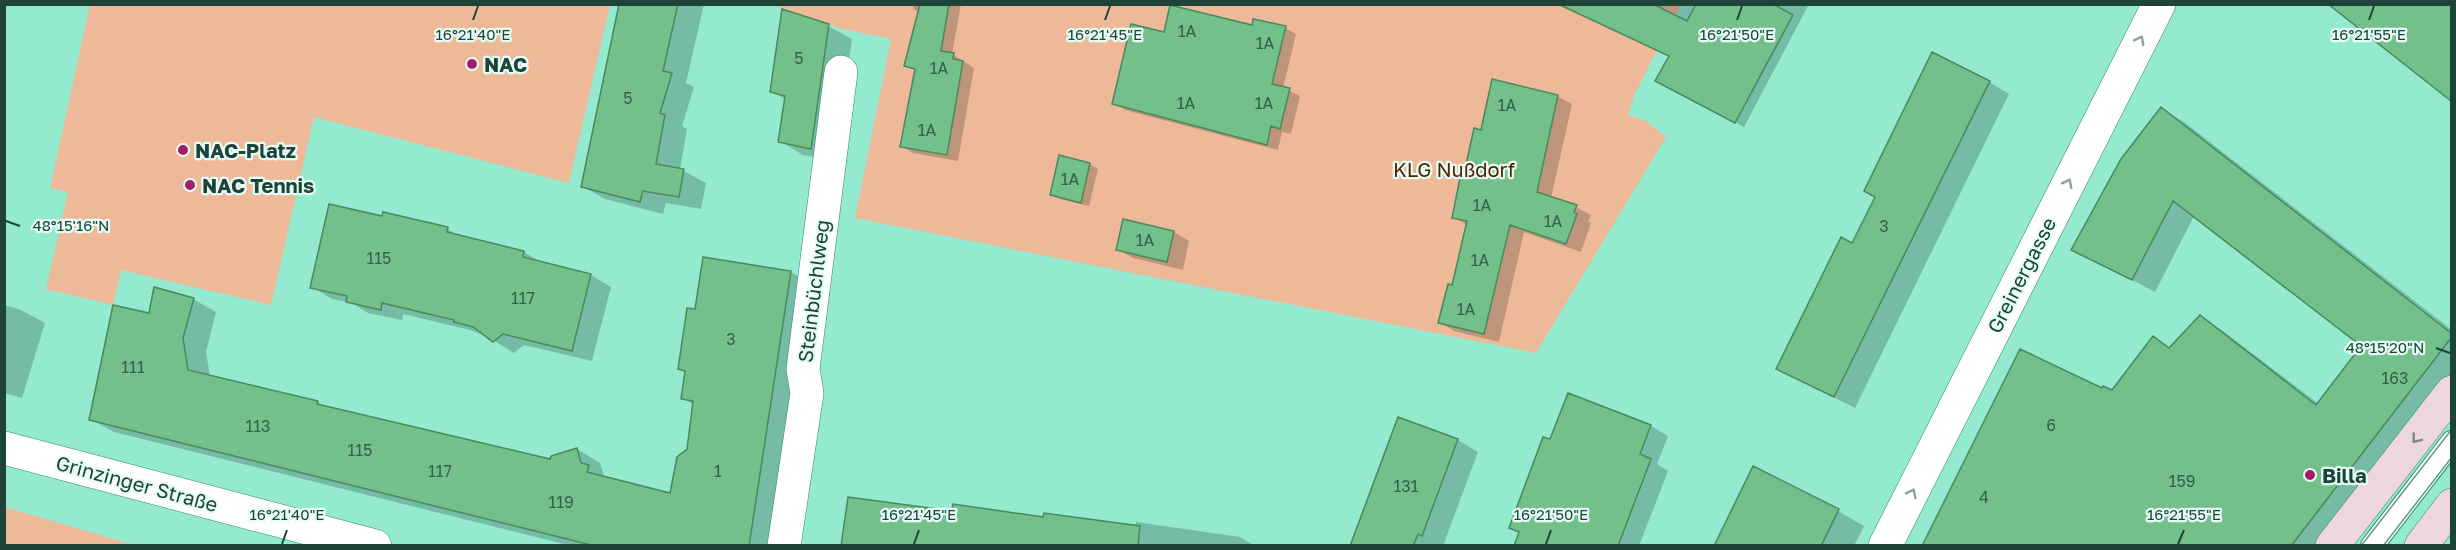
<svg xmlns="http://www.w3.org/2000/svg" width="2456" height="550" font-family="'Golos Text',sans-serif">
	<style>
		.green { fill: #eeb999 }
		.shadow { fill: #0003 }
		.building { fill: #73c08a; stroke: #4a885d; stroke-width: 1.5 }
		.lines { fill: none; stroke-linecap: round; stroke-linejoin: round }
		.service-casing { stroke: #2c8770; stroke-width: 24 }
		.minor-casing { stroke: #2c8770; stroke-width: 34 }
		.tertiary-casing { stroke: #2c8770; stroke-width: 34 }
		.secondary-casing { stroke: #2c8770; stroke-width: 34 }
		.service { stroke: #fff; stroke-width: 22 }
		.minor { stroke: #fff; stroke-width: 33 }
		.tertiary { stroke: #fff; stroke-width: 33 }
		.secondary { stroke: #eed6e0; stroke-width: 33 }
		.tram { stroke: #5c9b88; stroke-width: 1.5 }
		.oneway { stroke: #8ea19c }
		.oneway2 { stroke: #7c8584 }
		.ticks { fill: none; stroke: #1e4338; stroke-width: 2 }
		.poi-dot { fill: #a31c68; stroke: #e5fdf5; stroke-width: 2 }
		.labels { text-anchor: middle; dominant-baseline: central; stroke-width: 4.5; stroke-linejoin: round; paint-order: stroke }
		.number-label { font-size: 16px; fill: #33624c }
		.poi-label { font-size: 20px; font-weight: bold; fill: #1e4338; stroke: #e5fdf5; text-anchor: start }
		.park-label { font-size: 20px; fill: #512200; stroke: #e5fdf5 }
		.street-label { font-size: 20px; fill: #1e4338; stroke: #e5fdf5 }
		.ticks-label { font-size: 15px; text-anchor: middle; fill: #1e4338; stroke: #e5fdf5; stroke-width: 4.5; stroke-linejoin: round; paint-order: stroke }
	</style>
	<rect width="100%" height="100%" fill="#93eacf"/>
	<path class="green" d="M90 5V4L610 5 569 183 314 117 271 305 121 270 113 305 46 289 68 192 50 188Z
		M770 5H1681L1635 93 1628 115 1646 121 1666 137 1536 353 855 218 891 39 842 29Z
		M4 507H5L134 545H5Z"/>
	<path class="shadow" d="M620 4H704L686 83 694 87 682 126 687 129 680 169 706 183 701 209 666 203 663 214 605 199 582 186Z
		M914 4H961L952 54 974 68 958 161 913 153 902 146 916 71 906 65 920 12 913 9Z
		M1614 4H1809L1744 127 1666 85 1670 56Z
		M2330 4H2440L2452 13V99Z
		M828 26 852 39 835 161 803 155 780 141 786 100 771 91Z
		M1253 27 1285 28 1296 34 1283 88 1300 96 1291 134 1282 132 1278 150 1125 110 1114 103 1165 34Z
		M1989 82 2009 94 1855 408 1799 380 1853 245Z
		M1557 96 1572 104 1551 198 1576 207 1591 215 1588 222 1591 223 1581 252 1524 232 1499 342 1454 331 1440 322 1453 287 1467 225 1453 217 1465 176 1482 132Z
		M2161 109 2184 122 2452 330V381L2324 546H1922L2112 392 2154 338 2171 348 2200 317 2223 331 2319 404 2363 345 2194 216 2155 292 2073 249Z
		M1061 157 1090 164 1098 169 1089 206 1060 199 1052 194Z
		M383 218 447 229 463 238 524 252 542 263 591 275 611 287 592 361 524 345 514 353 487 336 470 330 403 314 402 320 368 313 352 303 332 299 312 287Z
		M1124 220 1174 232 1189 241 1183 270 1133 258 1118 249Z
		M791 272 814 286 774 546H572L114 432 90 419 151 314 193 299 216 312 206 352 210 376 318 402 329 409 551 461 577 449 600 463 604 476 611 480 671 495 689 450 694 405 683 398 686 373 679 368Z
		M4 305 21 310 45 323 22 398 4 393Z
		M1569 395 1651 426 1668 436 1657 464 1668 471 1639 546H1516L1521 533 1510 527 1551 441Z
		M1398 419 1458 440 1478 452 1443 546H1350Z
		M955 506 1135 527 1136 522 1240 537 1255 546H843L954 513Z
		M1838 511 1864 526 1854 546H1715Z"/>
	<path class="building" d="M619 4H678L663 71 672 73 660 113 665 115 656 164 684 169 679 197 643 191 640 202 581 187Z
		M920 4H949L941 51 954 53 953 59 963 61 947 155 900 147 915 69 904 66Z
		M1558 4H1653L1687 21 1696 4H1773L1793 15 1735 123 1655 81 1669 56Z
		M2328 4H2451V101Z
		M1170 5 1252 25 1253 19 1286 26 1272 84 1290 88 1280 129 1271 126 1267 145 1112 104 1131 24 1164 32Z
		M782 9 829 24 811 149 778 142 785 96 770 92Z
		M1932 52 1990 81 1834 397 1776 369 1841 237 1852 243 1875 197 1864 191Z
		M1492 79 1558 95 1537 192 1577 205 1574 212 1577 214 1566 244 1510 225 1484 334 1438 323 1448 284 1452 285 1467 221 1452 218 1461 173 1464 174 1474 128 1481 130Z
		M2161 107 2451 333V338L2291 546H1922L2020 349 2102 388 2103 386 2112 390 2153 336 2169 348 2200 315 2316 405 2361 346 2173 201 2132 280 2071 250 2121 159Z
		M1059 155 1090 163 1081 203 1050 195Z
		M329 204 382 216 383 212 448 227 447 232 524 251 523 257 591 274 572 351 503 334 493 342 473 327 454 322V320L382 303 381 310 346 302 347 296 310 288Z
		M1123 219 1174 231 1167 262 1116 250Z
		M703 257 791 271 749 546H595L89 420 113 305 149 313 154 287 194 298 183 338 188 370 318 401 317 404 550 459 551 456 577 448 581 463 589 465 587 472 670 493 677 457 687 449 693 401 681 399 685 371 678 369 687 308 695 309Z
		M1568 393 1651 425 1640 454 1651 459 1618 546H1514L1519 532 1509 528 1543 437 1550 439Z
		M1398 417 1458 439 1422 536 1418 534 1413 546H1350Z
		M1753 466 1839 509 1821 546H1714Z
		M848 497 952 511 953 504 1043 517 1044 513 1140 526 1138 546H841Z"/>
	<g class="lines">
		<defs>
			<path id="service" d="M2372 546 2452 442"/>
			<path id="minor" d="M784 546 807 393 803 369 841 72
				M1885 546 2159 4"/>
			<path id="tertiary" d="M4 448 375 546"/>
			<path id="secondary" d="M2332 546 2452 392
				M2421 546 2452 505"/>
		</defs>
		<use href="#service" class="service-casing"/>
		<use href="#minor" class="minor-casing"/>
		<use href="#tertiary" class="tertiary-casing"/>
		<use href="#secondary" class="secondary-casing"/>
		<use href="#service" class="service"/>
		<use href="#minor" class="minor"/>
		<use href="#tertiary" class="tertiary"/>
		<use href="#secondary" class="secondary"/>
		<path class="tram" d="M2361 546 2452 429
			M2383 546 2452 457"/>
	</g>
	<defs><path id="oneway-chevron" d="M-2-3.5L2.5 0L-2 3.5" fill="none" stroke-width="1.6" stroke-linecap="round" stroke-linejoin="round" transform="scale(1.5)"/></defs>
	<g class="oneway">
		<use href="#oneway-chevron" transform="translate(2140 40) rotate(-63)"/>
		<use href="#oneway-chevron" transform="translate(2068 183) rotate(-63)"/>
		<use href="#oneway-chevron" transform="translate(1912 493) rotate(-64)"/>
	</g>
	<use class="oneway2" href="#oneway-chevron" transform="translate(2416 439) rotate(128)"/>
	<path class="ticks" d="M473 20 478 6M1105 20 1110 6M1737 20 1742 6M2369 20 2374 6M6 221 20 226M2436 348 2450 353M282 544 287 530M914 544 919 530M1546 544 1551 530M2178 544 2184 530"/>
	<g class="poi-dot">
		<circle cx="472" cy="64" r="6"/>
		<circle cx="183" cy="150" r="6"/>
		<circle cx="190" cy="185" r="6"/>
		<circle cx="2310" cy="475" r="6"/>
	</g>
	<g class="labels">
		<g class="number-label">
			<text x="1187" y="31">1A</text>
			<text x="1265" y="43">1A</text>
			<text x="799" y="58">5</text>
			<text x="939" y="68">1A</text>
			<text x="628" y="98">5</text>
			<text x="1186" y="103">1A</text>
			<text x="1264" y="103">1A</text>
			<text x="1507" y="105">1A</text>
			<text x="927" y="130">1A</text>
			<text x="1070" y="179">1A</text>
			<text x="1482" y="205">1A</text>
			<text x="1553" y="221">1A</text>
			<text x="1884" y="226">3</text>
			<text x="1145" y="240">1A</text>
			<text x="379" y="258">115</text>
			<text x="1480" y="260">1A</text>
			<text x="523" y="298">117</text>
			<text x="1466" y="309">1A</text>
			<text x="731" y="339">3</text>
			<text x="133" y="367">111</text>
			<text x="2395" y="378">163</text>
			<text x="2051" y="425">6</text>
			<text x="258" y="426">113</text>
			<text x="360" y="450">115</text>
			<text x="440" y="471">117</text>
			<text x="718" y="471">1</text>
			<text x="2182" y="481">159</text>
			<text x="1406" y="486">131</text>
			<text x="1984" y="497">4</text>
			<text x="561" y="502">119</text>
		</g>
		<g class="poi-label">
			<text x="484" y="64">NAC</text>
			<text x="195" y="150">NAC-Platz</text>
			<text x="202" y="185">NAC Tennis</text>
			<text x="2322" y="475">Billa</text>
		</g>
		<g class="park-label">
			<text x="1454" y="169">KLG Nußdorf</text>
		</g>
		<g class="street-label">
			<text transform="translate(2021 275) rotate(-63)">Greinergasse</text>
			<text transform="translate(813 291) rotate(-83)">Steinbüchlweg</text>
			<text transform="translate(137 483) rotate(15)">Grinzinger Straße</text>
		</g>
	</g>
	<g class="ticks-label">
		<text x="473" y="40">16°21'40"E</text>
		<text x="1105" y="40">16°21'45"E</text>
		<text x="1737" y="40">16°21'50"E</text>
		<text x="2369" y="40">16°21'55"E</text>
		<text x="71" y="231">48°15'16"N</text>
		<text x="2385" y="353">48°15'20"N</text>
		<text x="287" y="520">16°21'40"E</text>
		<text x="919" y="520">16°21'45"E</text>
		<text x="1551" y="520">16°21'50"E</text>
		<text x="2184" y="520">16°21'55"E</text>
	</g>
	<rect width="2456" height="550" fill="none" stroke="#1e4338" stroke-width="12"/>
</svg>
